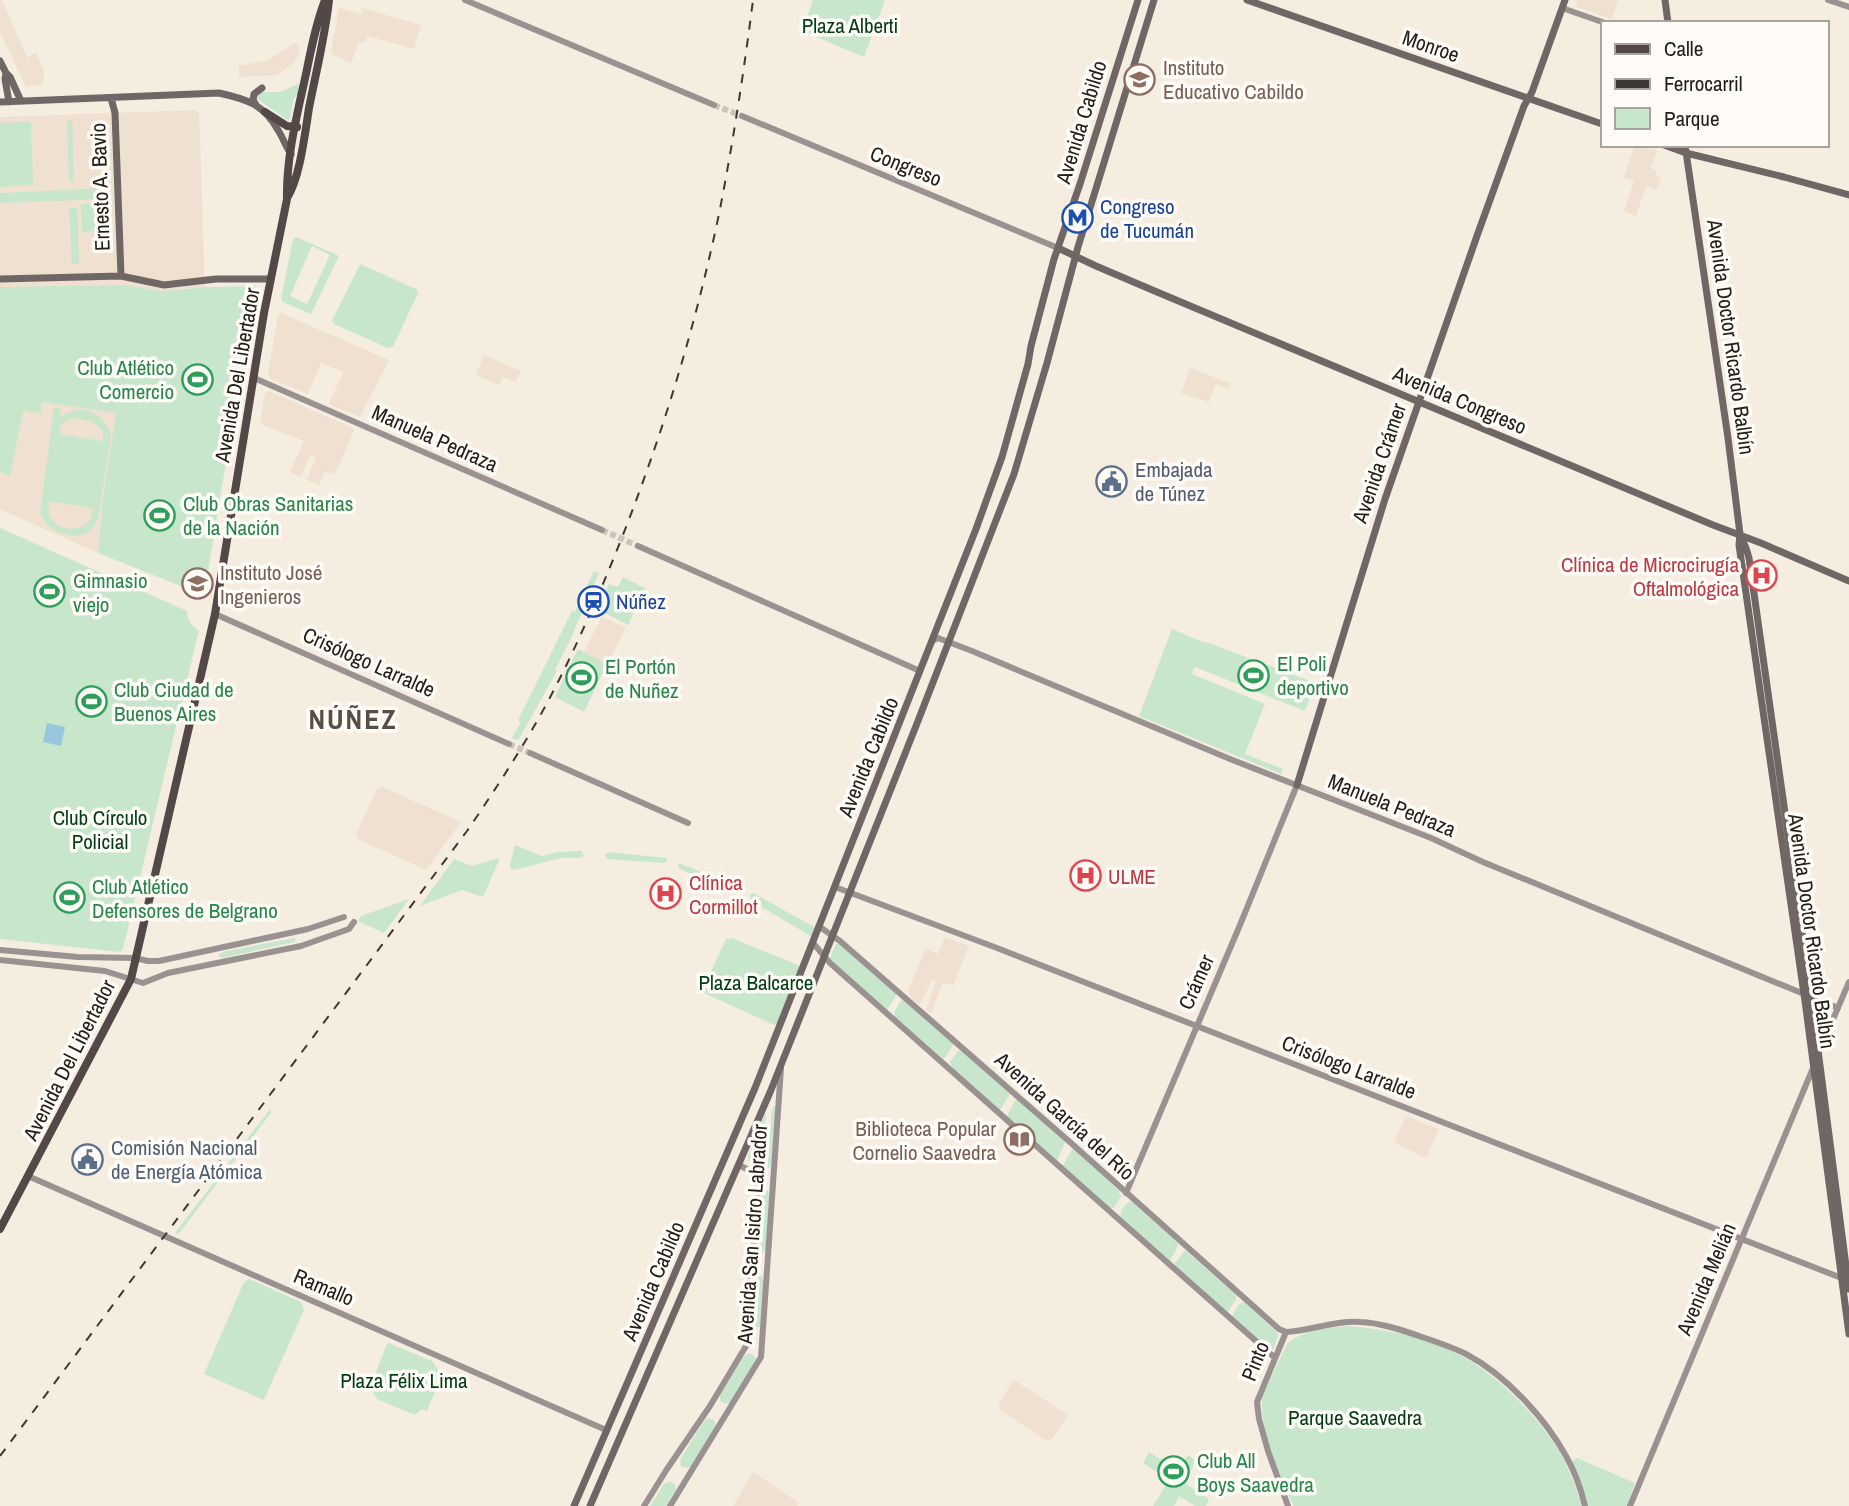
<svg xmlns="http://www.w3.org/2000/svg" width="1849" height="1506" font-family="'Archivo Narrow',sans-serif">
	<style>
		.built { fill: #efe0cf }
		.green { fill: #c7e6cc; fill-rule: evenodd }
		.water { fill: #97c7dc }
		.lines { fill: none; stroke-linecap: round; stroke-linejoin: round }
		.tertiary-tunnel { stroke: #ccc4ba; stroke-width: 6; stroke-dasharray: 6 3; stroke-linecap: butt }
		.tertiary { stroke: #999291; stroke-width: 6 }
		.secondary { stroke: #706666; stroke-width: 7 }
		.primary { stroke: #534847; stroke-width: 8 }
		.rail { stroke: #3c3833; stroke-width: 2; stroke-dasharray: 9 9; stroke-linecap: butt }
		.labels { text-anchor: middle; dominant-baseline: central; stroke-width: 7; stroke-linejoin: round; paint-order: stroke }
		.park-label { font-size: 21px; fill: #003d16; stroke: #fffbf6 }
		.street-label { font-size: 21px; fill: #23201c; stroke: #fffbf6 }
		.education-label { font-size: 21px; fill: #785e54; stroke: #fffbf6; text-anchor: start }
		.transit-label { font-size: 21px; fill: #164399; stroke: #fffbf6; text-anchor: start }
		.leisure-label { font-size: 21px; fill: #27864d; stroke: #fffbf6; text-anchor: start }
		.service-label { font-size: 21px; fill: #4e5e75; stroke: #fffbf6; text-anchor: start }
		.health-label { font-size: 21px; fill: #be3a42; stroke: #fffbf6; text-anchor: start }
		.district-label { font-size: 28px; font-weight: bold; letter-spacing: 2px; fill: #564f45; stroke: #fffbf6 }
	</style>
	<rect width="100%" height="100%" fill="#f6ede1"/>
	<path class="built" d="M0 0H2L27 57 36 53 44 71 43 84 26 87 0 32Z
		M1577 0H1618L1612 19 1577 7 1576 4Z
		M339 8 361 14 362 8 421 25 414 49 368 36 364 43 359 42 351 63 333 55 331 52Z
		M297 42 300 54 292 64 277 75 239 77V66L268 60Z
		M196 110 199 113 205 287 163 291 124 285 0 287V117Z
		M1635 145H1641L1657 151 1651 168 1657 171 1656 175 1661 178 1657 189 1646 186 1636 216 1624 211 1634 181 1624 177Z
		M281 313 389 360 360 417 329 404 343 372 321 363 308 394 271 379 268 374 278 315Z
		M484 355 521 371 516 382 502 377 499 385 476 375Z
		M1190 368 1230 383 1228 389 1216 384 1209 402 1181 393Z
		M269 391 353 428 354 431 335 474 325 471 319 485 307 480 316 457 310 456 301 477 290 472 304 441 260 424 265 393Z
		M42 402 117 413 103 499 98 553 0 509V472L10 475 23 410Z
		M602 616 626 628 607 664 584 652Z
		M382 787 461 822 426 870 358 839 356 834 377 789Z
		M945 937 969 946 953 986 943 982 931 1014 926 1009 936 982 932 980 920 1005 909 995 908 990 926 949 938 954Z
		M1406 1116 1439 1129 1426 1158 1394 1142Z
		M1014 1380 1068 1415 1052 1439 1047 1441 1000 1410 999 1403Z
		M753 1472 799 1503 797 1506H733Z"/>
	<path class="green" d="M813 0H885L864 57 802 31Z
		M298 84 299 86 298 95 294 98 289 121 256 98 260 92H280Z
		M72 120 74 182H69L67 121Z
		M31 122 33 185 0 187V123Z
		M107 188 105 199 0 203V193Z
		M105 203V230L82 232 81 204Z
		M69 208H77L79 263 72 264Z
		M297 237 339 256 311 314 283 302 281 299 293 239ZM312 246 330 255 307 304 290 296Z
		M360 264 416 289 418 293 393 347 388 348 334 324 332 321Z
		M124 285 163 291 205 287 255 286 204 596 201 597 178 585 98 553 103 499 116 413 42 402 41 413 23 411 10 476 0 472V287Z
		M54 408 61 409 60 417C83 403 100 411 111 434L98 520 89 532 76 536 60 533 48 526 40 513ZM71 418 93 421 103 432V441L59 434 61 425ZM49 501 93 508 91 518C89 521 86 525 83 526 71 533 52 527 49 513 48 511 49 504 49 501Z
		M0 528 187 611C187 620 191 626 199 630L123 949 120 952 0 939Z
		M594 571 599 573 571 638 555 670 557 671 519 739 517 740 512 738 521 722 518 720 572 611 575 612Z
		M623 577 645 588 628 625 597 609 609 584 618 587Z
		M1172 629 1205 643 1206 642 1315 683 1305 711 1195 667 1192 674 1265 704 1245 754 1283 769 1281 774 1139 716Z
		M578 649 607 664 584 712 555 697Z
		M515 845 542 856 559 852 581 851 584 856 580 858H561L514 870 511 869 510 865Z
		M609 852 666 858 667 861 664 863 607 859 605 855Z
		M500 858 483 897 462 890 420 906 454 859 472 866Z
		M679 863 738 887V891L735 892 680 869 678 866Z
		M753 893 816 928 812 937 750 900V895Z
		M409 899 384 933 358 921 361 916Z
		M294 938 296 939 294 942 222 958 218 956 222 952Z
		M732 938 798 965 801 969 777 1024 774 1025 704 993 703 989 726 939Z
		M836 944H839L897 994 887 1010 831 962 830 958Z
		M904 999 954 1044 944 1059 895 1017 894 1012 900 1002Z
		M961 1050 1010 1094 1000 1110 952 1067 950 1062 958 1051Z
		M1016 1099 1065 1142 1057 1161 1007 1116Z
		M774 1106H776L771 1166 767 1169 763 1165C765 1151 769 1137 771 1124 772 1116 770 1113 774 1106Z
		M271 1108V1113L180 1232 177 1234 175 1233Z
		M765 1113 766 1117 757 1164 754 1165 748 1160V1156Z
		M1073 1148 1119 1191 1121 1196 1114 1208H1110L1062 1167Z
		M764 1189 768 1191 769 1195 766 1249 762 1254 759 1253 756 1249 760 1193Z
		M1130 1202H1132L1179 1244 1170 1261 1121 1219C1119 1212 1124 1205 1130 1202Z
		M1185 1250 1236 1295V1299L1228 1312 1175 1266V1263Z
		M761 1276 764 1281 760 1327 754 1328 752 1324 755 1280 756 1277Z
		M249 1279 301 1302 304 1310 264 1400 204 1374 244 1282Z
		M1244 1302 1277 1332 1278 1335 1274 1349 1270 1350 1232 1316 1238 1305Z
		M1345 1326C1382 1328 1421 1336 1454 1352 1494 1371 1536 1414 1559 1451 1569 1468 1576 1487 1582 1506H1294C1279 1479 1259 1427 1262 1397L1287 1344C1302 1330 1325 1329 1345 1326Z
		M389 1343 432 1361 442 1375 427 1411 422 1409 415 1415 377 1399 373 1392H370L369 1390 387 1344Z
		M750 1353 755 1357 756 1362 732 1401C727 1404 725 1404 720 1401V1395L744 1356Z
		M708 1418 714 1420 716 1426 692 1465C688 1469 684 1468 681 1466L680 1460 704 1421Z
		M1149 1452 1165 1462 1169 1456 1182 1464 1188 1455 1195 1460 1186 1484 1209 1499 1206 1506H1195L1179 1496 1174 1506H1153L1169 1480 1143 1463Z
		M1577 1458 1635 1483 1627 1506H1588L1572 1461Z
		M670 1481 675 1485 676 1490 666 1506H650L664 1484Z"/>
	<path class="water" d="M47 723 65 727 61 746 43 742Z"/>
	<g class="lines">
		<path class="tertiary-tunnel" d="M714 105 742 116
			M602 530 638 546
			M509 744 530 753"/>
		<path class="tertiary" d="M465 0 714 105
			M1828 0 1849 7
			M1562 8 1605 23
			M742 116 1058 248
			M254 378 602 530
			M638 546 920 671
			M215 614 509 744
			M932 641 938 638 972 651 1230 759 1431 838 1483 862 1838 1008
			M530 753 688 823
			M835 887 997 948 1844 1279
			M820 927 840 941 1071 1143 1279 1329 1286 1332
			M813 943 830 963 1275 1358
			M0 950 78 957 135 958 148 961H159L308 929 344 917
			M0 960 105 971 143 983 168 973 301 946 349 929 354 922
			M1819 1052 1849 982
			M28 1176 606 1430
			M1126 1193 1240 925 1297 785
			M1286 1332C1310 1331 1335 1320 1360 1322 1381 1323 1402 1330 1422 1337 1437 1342 1452 1347 1466 1354 1506 1375 1545 1418 1566 1456 1575 1472 1581 1489 1585 1506
			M1286 1332 1257 1402 1259 1419 1268 1451 1288 1506
			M644 1506 667 1469 710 1406 746 1346 748 1329 752 1260 758 1181 756 1174 739 1165
			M670 1506 761 1357 781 1068
			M1630 1506 1813 1068"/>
		<path class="secondary" d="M1247 0 1602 124
			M1665 0 1668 23
			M0 61 6 73 10 77 21 101
			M6 73 5 79 9 102
			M111 98 115 113 121 276
			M0 102 219 93C246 99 264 104 278 130 283 138 286 147 291 154
			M256 105 253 100 254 94 262 88
			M1664 145 1686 153 1784 177 1849 195
			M1685 145 1728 438 1740 534 1739 545 1805 1001 1849 1334
			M1058 248 1096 266 1157 292 1713 525 1761 543 1849 581
			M0 279 121 276 164 285 216 279H270
			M1740 535 1746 548 1749 558 1812 1004 1849 1289
			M1297 785 1385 499 1478 233 1524 106 1532 92 1565 0
			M574 1506 755 1088 976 529 1002 457 1028 364 1031 346 1054 259 1080 184 1138 0
			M590 1506 771 1090 916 726 1014 474 1047 363 1078 247 1154 0"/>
		<path class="primary" d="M265 112 287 126 297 127
			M287 198C300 178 305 133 309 108 316 72 325 37 329 0
			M0 1229 131 979 215 614 264 313 287 199C286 158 297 115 306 74 311 49 316 24 325 0"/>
		<path class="rail" d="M0 1456 467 831C495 790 522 749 546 705 566 668 583 630 600 591 652 469 692 343 719 214 733 143 744 71 753 0"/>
	</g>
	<defs>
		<symbol id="university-ring" viewBox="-11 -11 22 22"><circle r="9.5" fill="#fffbf6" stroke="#8d6e63" stroke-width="1.5"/><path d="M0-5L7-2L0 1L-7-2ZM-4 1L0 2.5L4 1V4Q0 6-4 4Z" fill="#8d6e63"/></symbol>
		<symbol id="metro-ring" viewBox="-11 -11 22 22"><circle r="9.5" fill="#fffbf6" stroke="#1a4fb4" stroke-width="1.5"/><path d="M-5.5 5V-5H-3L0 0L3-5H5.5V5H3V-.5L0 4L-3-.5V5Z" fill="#1a4fb4"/></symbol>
		<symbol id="stadium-ring" viewBox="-11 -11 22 22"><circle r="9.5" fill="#fffbf6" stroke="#2e9e5b" stroke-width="1.5"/><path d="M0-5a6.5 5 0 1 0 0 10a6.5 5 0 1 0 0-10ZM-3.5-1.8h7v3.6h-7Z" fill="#2e9e5b"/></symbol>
		<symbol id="civic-ring" viewBox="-11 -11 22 22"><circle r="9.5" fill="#fffbf6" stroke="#5c6f8a" stroke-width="1.5"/><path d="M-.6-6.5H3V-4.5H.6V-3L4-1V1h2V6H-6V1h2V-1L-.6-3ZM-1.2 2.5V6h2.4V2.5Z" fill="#5c6f8a"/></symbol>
		<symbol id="hospital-ring" viewBox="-11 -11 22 22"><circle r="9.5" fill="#fffbf6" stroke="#e0444e" stroke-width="1.5"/><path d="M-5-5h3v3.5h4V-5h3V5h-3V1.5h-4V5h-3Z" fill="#e0444e"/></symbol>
		<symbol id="station-ring" viewBox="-11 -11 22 22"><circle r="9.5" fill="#fffbf6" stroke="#1a4fb4" stroke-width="1.5"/><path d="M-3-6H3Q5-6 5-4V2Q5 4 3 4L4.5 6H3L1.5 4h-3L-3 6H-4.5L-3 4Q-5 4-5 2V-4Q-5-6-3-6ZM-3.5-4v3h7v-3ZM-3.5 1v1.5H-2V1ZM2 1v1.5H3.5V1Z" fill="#1a4fb4"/></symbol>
		<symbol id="library-ring" viewBox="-11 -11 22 22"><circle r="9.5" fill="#fffbf6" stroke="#8d6e63" stroke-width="1.5"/><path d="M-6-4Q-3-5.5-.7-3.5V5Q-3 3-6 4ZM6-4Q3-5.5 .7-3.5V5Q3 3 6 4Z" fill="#8d6e63"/></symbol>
	</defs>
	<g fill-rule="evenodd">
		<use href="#university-ring" x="1122" y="62" width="35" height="35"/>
		<use href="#metro-ring" x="1060" y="200" width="35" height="35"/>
		<use href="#stadium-ring" x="180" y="362" width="35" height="35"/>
		<use href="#civic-ring" x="1094" y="464" width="35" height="35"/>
		<use href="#stadium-ring" x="142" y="498" width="35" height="35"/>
		<use href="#hospital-ring" x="1744" y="558" width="35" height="35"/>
		<use href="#university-ring" x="180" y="566" width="35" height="35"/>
		<use href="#stadium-ring" x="32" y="574" width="35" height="35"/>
		<use href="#station-ring" x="576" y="584" width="35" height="35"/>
		<use href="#stadium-ring" x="1236" y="658" width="35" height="35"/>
		<use href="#stadium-ring" x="564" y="660" width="35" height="35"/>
		<use href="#stadium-ring" x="74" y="684" width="35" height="35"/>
		<use href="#hospital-ring" x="1068" y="858" width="35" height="35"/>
		<use href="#hospital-ring" x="648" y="876" width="35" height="35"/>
		<use href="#stadium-ring" x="52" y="880" width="35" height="35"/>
		<use href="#library-ring" x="1002" y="1122" width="35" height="35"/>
		<use href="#civic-ring" x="70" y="1142" width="35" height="35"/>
		<use href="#stadium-ring" x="1156" y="1454" width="35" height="35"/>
	</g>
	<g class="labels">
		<g class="park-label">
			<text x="850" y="25">Plaza Alberti</text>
			<text x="100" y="817">Club Círculo<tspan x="100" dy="24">Policial</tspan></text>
			<text x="756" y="982">Plaza Balcarce</text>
			<text x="404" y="1380">Plaza Félix Lima</text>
			<text x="1355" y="1417">Parque Saavedra</text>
		</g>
		<g class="street-label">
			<text transform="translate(1431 46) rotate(19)">Monroe</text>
			<text transform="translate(1081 122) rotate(-73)">Avenida Cabildo</text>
			<text transform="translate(906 166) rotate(22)">Congreso</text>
			<text transform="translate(100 187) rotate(-92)">Ernesto A. Bavio</text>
			<text transform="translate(1731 337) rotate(82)">Avenida Doctor Ricardo Balbín</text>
			<text transform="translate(237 375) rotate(-80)">Avenida Del Libertador</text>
			<text transform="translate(1460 400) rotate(23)">Avenida Congreso</text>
			<text transform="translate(435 438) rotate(24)">Manuela Pedraza</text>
			<text transform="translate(1379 463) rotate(-71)">Avenida Crámer</text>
			<text transform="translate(369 662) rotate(24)">Crisólogo Larralde</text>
			<text transform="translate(868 757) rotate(-68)">Avenida Cabildo</text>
			<text transform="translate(1392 805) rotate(22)">Manuela Pedraza</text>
			<text transform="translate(1812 931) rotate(82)">Avenida Doctor Ricardo Balbín</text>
			<text transform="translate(1196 982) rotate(-66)">Crámer</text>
			<text transform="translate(69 1060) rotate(-63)">Avenida Del Libertador</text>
			<text transform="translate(1349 1067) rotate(21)">Crisólogo Larralde</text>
			<text transform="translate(1065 1116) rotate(42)">Avenida García del Río</text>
			<text transform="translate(752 1234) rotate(-86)">Avenida San Isidro Labrador</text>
			<text transform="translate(1706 1279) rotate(-67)">Avenida Melián</text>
			<text transform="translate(653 1281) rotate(-67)">Avenida Cabildo</text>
			<text transform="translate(324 1287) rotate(23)">Ramallo</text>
			<text transform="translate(1255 1361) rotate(-68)">Pinto</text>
		</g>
		<g class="education-label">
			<text x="1163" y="67">Instituto<tspan x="1163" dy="24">Educativo Cabildo</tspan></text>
			<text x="220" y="572">Instituto José<tspan x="220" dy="24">Ingenieros</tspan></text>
			<text x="996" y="1128" text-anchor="end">Biblioteca Popular<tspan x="996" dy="24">Cornelio Saavedra</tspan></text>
		</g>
		<g class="transit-label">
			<text x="1100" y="206">Congreso<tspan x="1100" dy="24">de Tucumán</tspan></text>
			<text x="616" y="601">Núñez</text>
		</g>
		<g class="leisure-label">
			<text x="174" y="367" text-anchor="end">Club Atlético<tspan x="174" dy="24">Comercio</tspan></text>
			<text x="183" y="503">Club Obras Sanitarias<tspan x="183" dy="24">de la Nación</tspan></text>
			<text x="73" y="580">Gimnasio<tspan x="73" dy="24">viejo</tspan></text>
			<text x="1277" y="663">El Poli<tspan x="1277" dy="24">deportivo</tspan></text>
			<text x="605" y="666">El Portón<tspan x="605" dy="24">de Nuñez</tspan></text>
			<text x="114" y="689">Club Ciudad de<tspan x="114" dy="24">Buenos Aires</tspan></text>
			<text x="92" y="886">Club Atlético<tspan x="92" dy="24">Defensores de Belgrano</tspan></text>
			<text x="1197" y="1460">Club All<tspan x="1197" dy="24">Boys Saavedra</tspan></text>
		</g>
		<g class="service-label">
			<text x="1135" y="469">Embajada<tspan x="1135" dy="24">de Túnez</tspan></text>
			<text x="111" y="1147">Comisión Nacional<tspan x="111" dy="24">de Energía Atómica</tspan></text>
		</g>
		<g class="health-label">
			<text x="1739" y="564" text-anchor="end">Clínica de Microcirugía<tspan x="1739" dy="24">Oftalmológica</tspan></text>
			<text x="1108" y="876">ULME</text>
			<text x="689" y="882">Clínica<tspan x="689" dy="24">Cormillot</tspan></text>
		</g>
		<g class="district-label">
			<text x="353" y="719">NÚÑEZ</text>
		</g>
	</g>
	<rect x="1601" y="21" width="228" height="126" fill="#fffbf6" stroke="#a7a39f" stroke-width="2"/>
	<rect x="1615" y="44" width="35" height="10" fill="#534847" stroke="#a7a39f" stroke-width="2"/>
	<text x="1664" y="56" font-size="21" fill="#23201c">Calle</text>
	<rect x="1615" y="79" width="35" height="10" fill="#3c3833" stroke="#a7a39f" stroke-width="2"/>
	<text x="1664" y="91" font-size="21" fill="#23201c">Ferrocarril</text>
	<rect x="1615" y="108" width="35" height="21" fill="#c7e6cc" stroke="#a7a39f" stroke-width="2"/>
	<text x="1664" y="126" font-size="21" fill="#23201c">Parque</text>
</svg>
